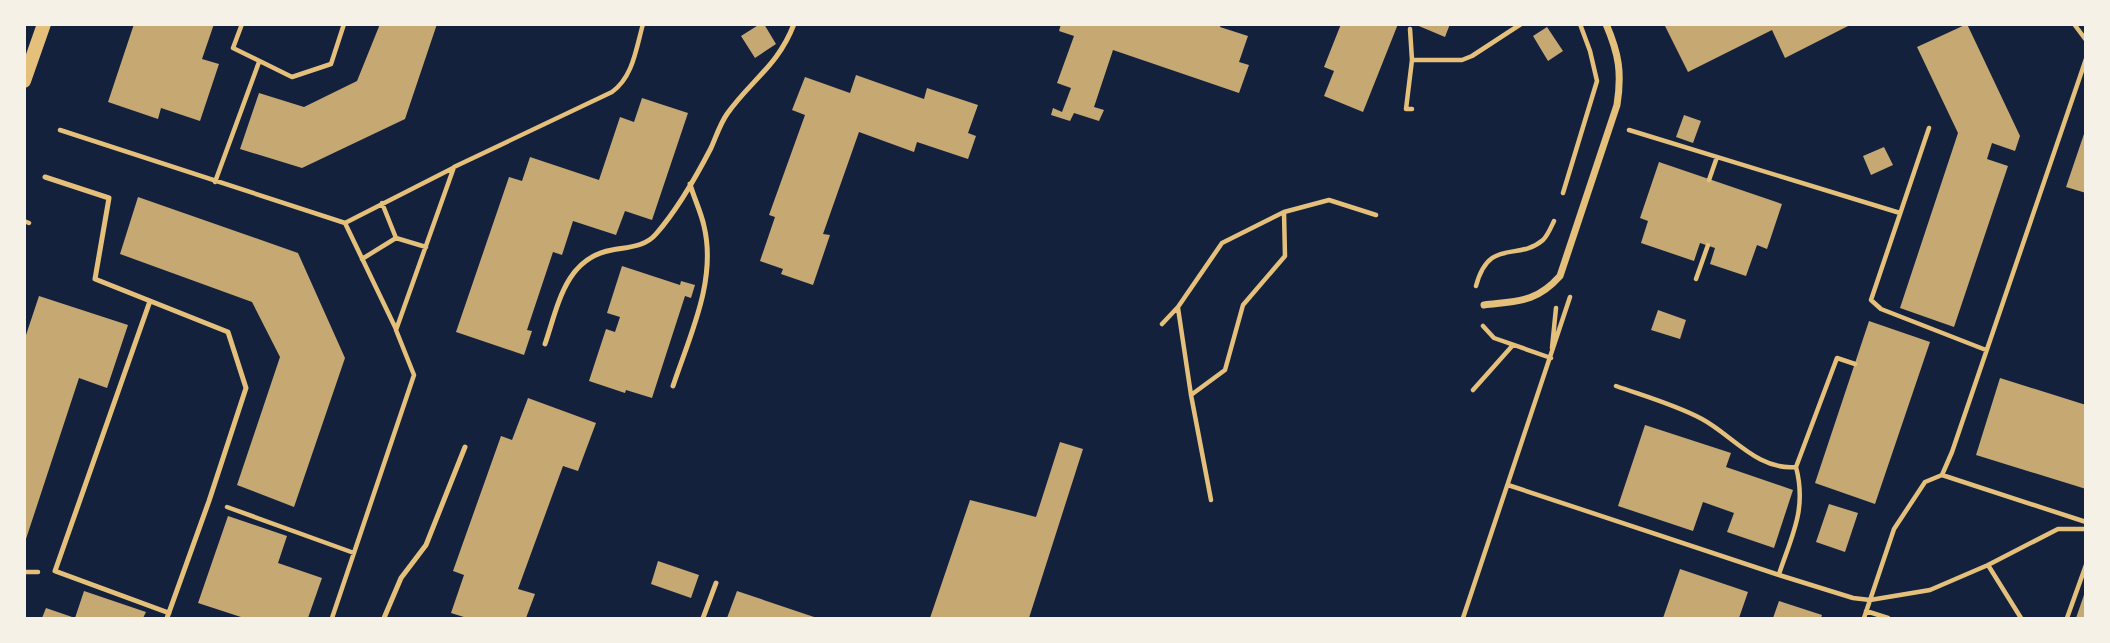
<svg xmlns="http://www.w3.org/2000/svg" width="2110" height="643" font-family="Manrope,sans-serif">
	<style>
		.building { fill: #c6a872 }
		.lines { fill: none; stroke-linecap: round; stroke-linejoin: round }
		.path { stroke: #e5c07b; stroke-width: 4.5 }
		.service { stroke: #e5c07b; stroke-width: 5 }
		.minor { stroke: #e5c07b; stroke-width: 7 }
		.secondary { stroke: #e5c07b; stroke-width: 14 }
	</style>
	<rect width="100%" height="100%" fill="#14213d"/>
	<path class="building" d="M134 24H214L202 59 219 64 200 121 161 108 158 119 108 102Z
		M380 24H437L405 119 302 168 240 149 259 93 304 107 357 81Z
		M760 24H764L776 44 755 58 741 36Z
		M1061 24H1221L1220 27 1248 36 1239 62 1249 65 1239 93 1113 50 1094 107 1104 110 1099 121 1074 113 1070 121 1051 115 1053 108 1062 112 1071 88 1057 83 1074 36 1059 31Z
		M1341 24H1398L1363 112 1324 96 1334 71 1324 67Z
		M1414 24H1450L1445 37Z
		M1664 24H1852L1785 58 1772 30 1688 72Z
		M1967 24 2020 136 2015 151 1992 143 1987 159 2008 166 1954 327 1900 308 1958 133 1917 47Z
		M1547 27 1563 51 1548 61 1533 36Z
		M856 75 924 99 927 88 978 105 968 133 976 136 968 159 917 142 914 152 859 132 823 234 830 235 813 285 781 274 783 269 760 261 775 217 769 215 805 115 792 110 805 77 850 93Z
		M642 98 688 113 652 220 625 211 616 235 573 221 562 255 553 252 527 330 532 331 524 355 456 332 509 177 522 181 530 157 599 180 620 117 634 122Z
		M1684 115 1701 121 1693 143 1676 137Z
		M2085 131H2086V193L2066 187Z
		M1884 147 1893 165 1871 175 1863 156Z
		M1659 162 1782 204 1767 249 1757 245 1746 276 1710 264 1715 248 1700 243 1694 261 1641 243 1648 221 1640 218Z
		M138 197 298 253 345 358 294 507 237 485 280 357 252 302 120 254Z
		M622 266 680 285 681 281 695 285 691 298 685 296 652 398 626 390 625 393 589 381 606 329 615 332 620 317 607 313Z
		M39 296 128 325 107 388 79 378 25 542 24 341Z
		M1658 310 1686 320 1680 339 1651 330Z
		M1869 321 1930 342 1875 504 1815 483Z
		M2000 378 2086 405V489L1976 455Z
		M528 398 596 423 578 471 563 466 518 589 535 594 526 618H467L451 613 464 575 453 571 501 436 512 440Z
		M1645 425 1731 453 1726 467 1793 490 1774 548 1727 532 1734 513 1703 502 1693 531 1618 506Z
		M1060 442 1083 449 1029 618H930L970 500 1036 517Z
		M1829 504 1858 513 1845 552 1816 542Z
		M228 516 287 536 278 563 322 578 308 618H244L198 603Z
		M658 561 699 575 691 598 651 584Z
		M1680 569 1748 592 1739 618H1663Z
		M84 591 146 612 143 618H75Z
		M737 591 817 618H727Z
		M2085 592 2086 618H2076Z
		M1779 601 1822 615 1821 618H1773Z
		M46 608 75 618H42Z"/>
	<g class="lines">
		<path class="path" d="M242 24 233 48 292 77 331 64 344 24
			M2074 24 2086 40
			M1410 29 1412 60
			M1412 109H1406L1412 60H1462L1472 56 1521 24
			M1929 128 1871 300 1881 309 1986 350
			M60 130 345 223 453 168
			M1629 130 1900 213
			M1709 180 1717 157
			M215 182 259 62
			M1563 193 1597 81 1590 51 1580 24
			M382 203 396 238 426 247
			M24 221 29 223
			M345 223 396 329
			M362 259 396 238
			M1696 279 1708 245
			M1476 286C1489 237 1517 262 1543 240 1548 235 1551 227 1554 221
			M1178 308 1191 395 1211 500
			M1162 324 1178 307 1222 243 1284 212 1329 200 1376 215
			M1483 326 1494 338 1551 358
			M1552 348 1556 308
			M1616 386C1644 396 1676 405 1702 419 1732 435 1758 471 1796 467L1837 358 1855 364
			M1473 390 1513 345
			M1191 395 1225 370 1243 305 1285 256 1284 212
			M1942 475 2086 522
			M1508 485 1779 575 1853 598 1870 600 1930 590 1988 565 2058 529H2086
			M227 507 354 553
			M1988 565 2021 618
			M24 572H38
			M1779 574C1792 535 1807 509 1796 467
			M1866 611 1888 618
			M332 618 414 375 396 330 454 167 612 92C633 77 636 49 643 24
			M1463 618 1570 297
			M1864 618 1894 529 1925 482 1942 475 1952 452 2086 59
			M2067 618 2086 565"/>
		<path class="service" d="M45 177 109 198 95 279 228 332 246 388 209 501 167 618
			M150 301 55 571 169 613
			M545 344C558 306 565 258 612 250 628 247 645 247 656 234 678 209 696 177 711 148 716 137 720 124 727 114 751 80 778 66 794 24
			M673 386C690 335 717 280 704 226 701 212 694 198 690 184
			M384 618 401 578 426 545 465 447
			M703 618 716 583"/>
		<path class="minor" d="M1484 305C1517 301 1536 303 1560 276L1617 105C1622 73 1619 54 1606 24"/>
		<path class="secondary" d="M24 81 44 24"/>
	</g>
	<rect width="2110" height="643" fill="none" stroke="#f6f1e7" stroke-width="52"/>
</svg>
